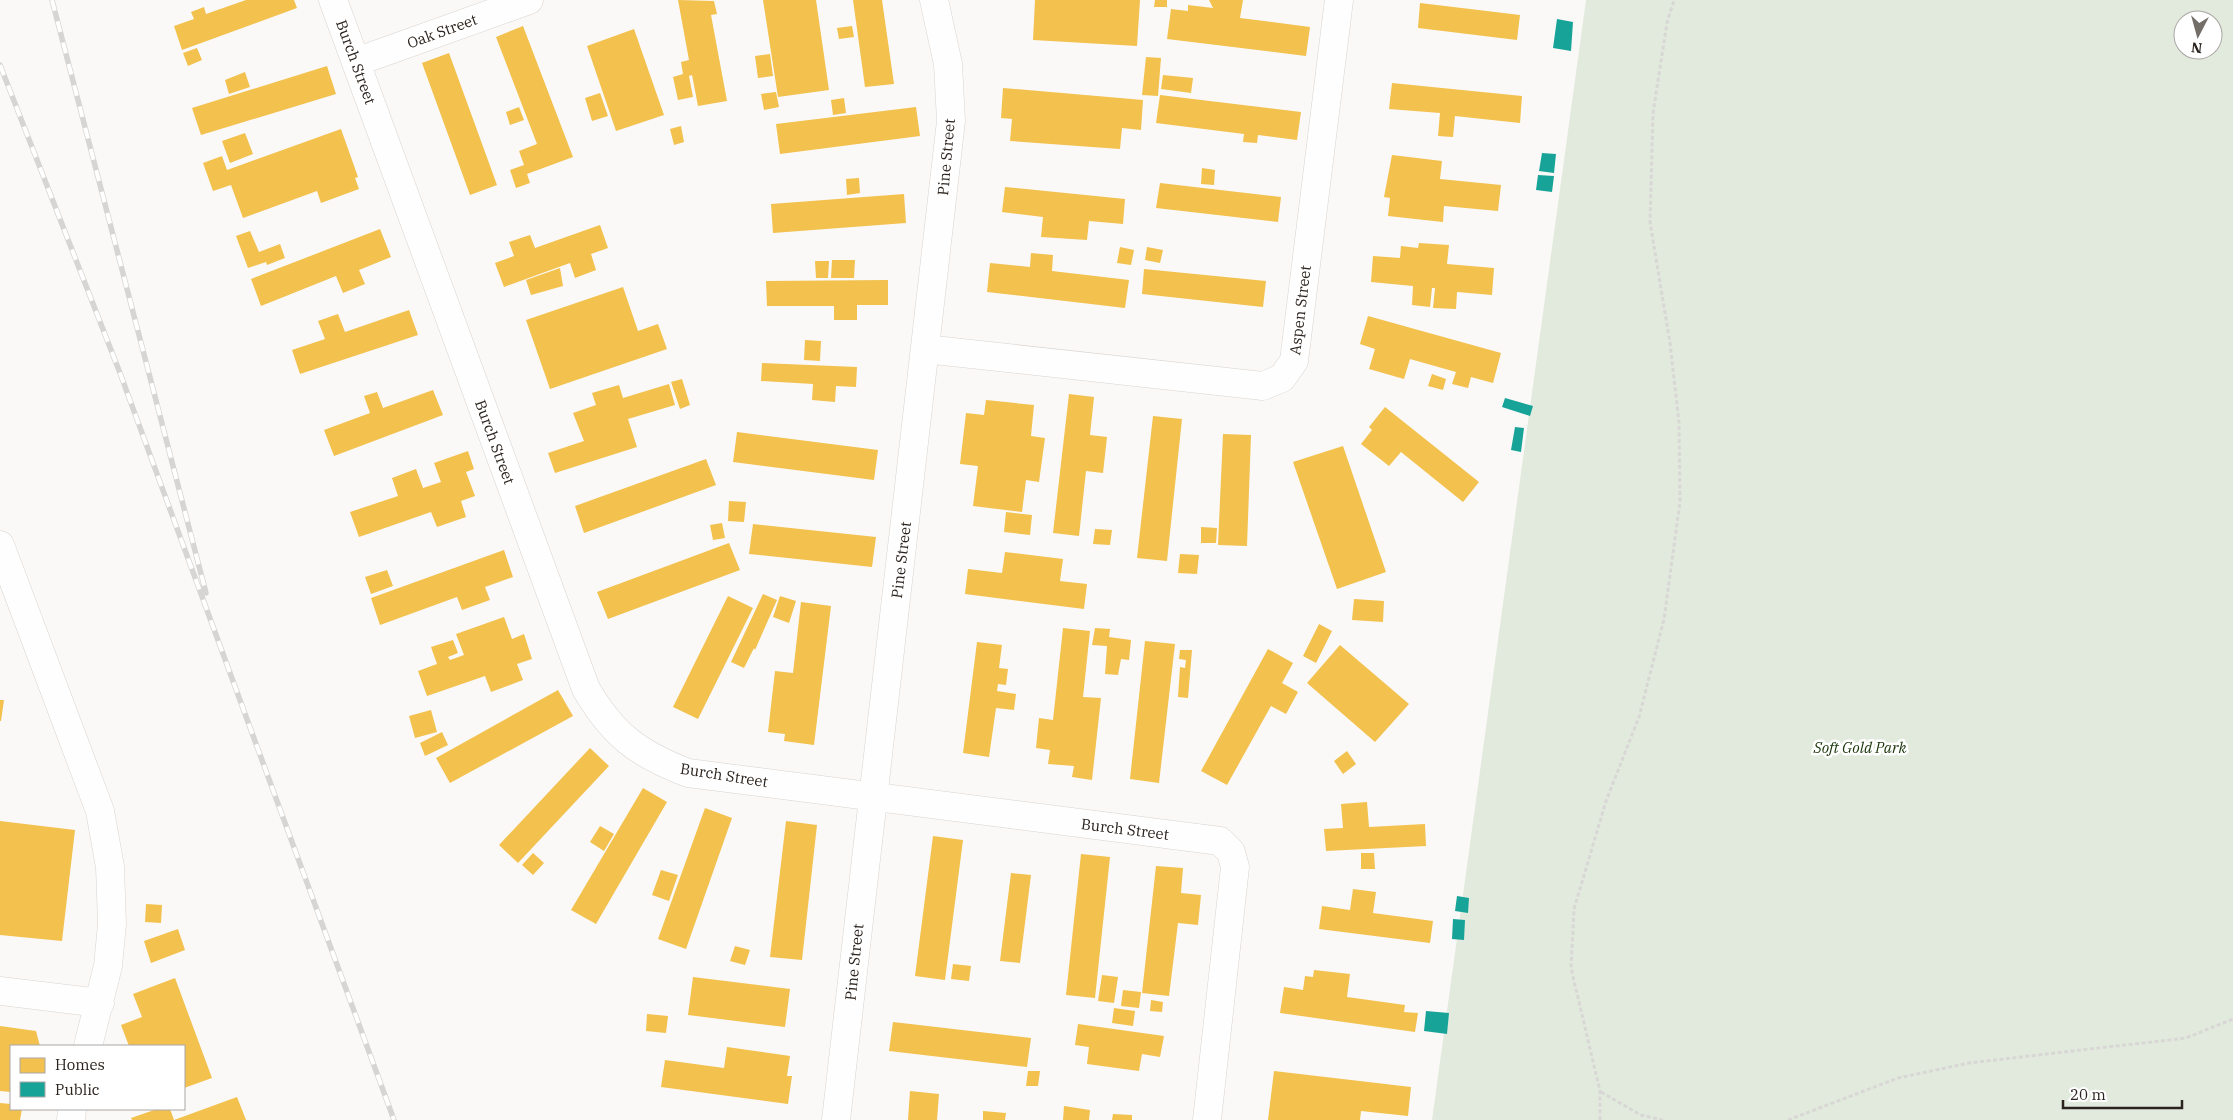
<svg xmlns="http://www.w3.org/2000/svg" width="2233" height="1120" font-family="'IBM Plex Serif',serif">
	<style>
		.green { fill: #e2eadd; fill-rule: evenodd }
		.homes { fill: #f2c14e }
		.public { fill: #17a398 }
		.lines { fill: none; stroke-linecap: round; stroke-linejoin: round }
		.minor-casing { stroke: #d8d3cf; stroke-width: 29 }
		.path { stroke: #d8d7d5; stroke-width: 3; stroke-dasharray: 4 2.5; stroke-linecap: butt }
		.minor { stroke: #fefefe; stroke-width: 28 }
		.rail-casing { stroke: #d6d5d4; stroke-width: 5.5 }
		.rail { stroke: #fff; stroke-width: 4; stroke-dasharray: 11; stroke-linecap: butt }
		.labels { text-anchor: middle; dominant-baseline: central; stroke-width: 5; stroke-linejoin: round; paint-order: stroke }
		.street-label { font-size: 15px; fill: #2b231d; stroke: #fff }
		.park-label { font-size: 15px; font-style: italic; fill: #183408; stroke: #fff }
	</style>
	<rect width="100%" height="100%" fill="#fbf9f7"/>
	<path class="green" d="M1586 0H2233V1120H1432ZM2183 20H2213V50H2183Z"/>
	<path class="homes" d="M246 0H294L297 8 182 50 174 26 194 19 191 12 204 7 206 14Z
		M678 0 714 1 717 14 711 15 727 101 698 106 692 75 689 76 693 97 678 100 673 77 683 74 681 62 689 60Z
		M763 0H816L829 90 778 97Z
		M853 0H882L894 84 865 87Z
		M1035 0H1140L1137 46 1033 40Z
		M1155 0H1167V7H1154Z
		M1209 0H1243L1240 18 1310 27 1306 56 1167 39 1171 9 1188 11V5L1213 8Z
		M1420 3 1520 15 1517 40 1418 28Z
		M523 26 573 157 527 174 530 183 516 188 510 170 524 165 519 151 537 144 496 37Z
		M852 26 854 37 839 39 837 28Z
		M634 29 664 115 616 131 587 46Z
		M197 48 202 60 188 66 183 53Z
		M449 53 497 185 470 195 422 63Z
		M770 54 773 76 758 78 755 56Z
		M1146 57 1161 58 1158 96 1142 95Z
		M327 66 336 94 201 135 192 108Z
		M245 72 250 87 229 94 225 80Z
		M1163 75 1193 78 1191 93 1161 89Z
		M1392 83 1522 96 1520 123 1455 116 1453 137 1438 136 1440 113 1389 109Z
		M1003 88 1143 100 1141 130 1122 128 1120 149 1010 141 1012 119 1001 118Z
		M776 92 779 107 764 110 761 94Z
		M600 93 608 116 592 121 585 98Z
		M1160 95 1301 112 1297 140 1258 135 1257 143 1243 142 1244 134 1156 123Z
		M844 98 846 113 833 115 831 100Z
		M519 107 524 120 510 125 506 112Z
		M916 107 920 136 780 154 776 124Z
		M681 126 684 142 674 145 670 129Z
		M341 129 358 177 355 178 359 189 321 203 317 191 243 218 231 185 213 191 203 163 222 156 227 170Z
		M245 133 253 154 230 163 222 141Z
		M1392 155 1442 161 1440 179 1501 185 1498 211 1444 206 1443 222 1388 216 1390 198 1384 197Z
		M1202 168 1215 170 1214 185 1201 184Z
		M859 178 860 193 847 195 846 179Z
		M1160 183 1281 197 1278 222 1156 208Z
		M1005 187 1125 199 1123 224 1089 221 1087 240 1041 237 1043 217 1002 212Z
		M904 194 906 223 773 233 771 204Z
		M600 225 608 248 591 254 596 270 575 278 570 263 504 287 495 263 514 256 509 242 530 235 535 248Z
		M380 229 391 257 359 270 365 284 343 293 336 276 261 306 251 279Z
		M250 231 259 252 280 244 285 258 267 265 266 262 248 268 236 236Z
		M1419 243 1449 245 1447 264 1494 268 1492 295 1457 292 1456 309 1433 308 1435 288H1432L1430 307 1412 305 1413 286 1371 282 1373 256 1400 258 1401 246 1418 248Z
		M1120 247 1134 250 1131 265 1117 263Z
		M1147 247 1163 250 1160 263 1145 260Z
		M1031 253 1053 255 1052 271 1129 280 1125 308 987 292 990 263 1030 267Z
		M832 260H855L854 278H831Z
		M815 261H829L828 278H816Z
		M560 268 563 286 531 295 526 280Z
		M1144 269 1266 281 1263 307 1142 294Z
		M888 280V305H857V320H834V306H767L766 281Z
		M623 287 638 331 658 324 667 349 550 389 526 320Z
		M409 310 418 335 300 374 292 350 325 339 318 321 338 314 345 332Z
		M1368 316 1501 353 1493 383 1471 377 1468 388 1452 384 1456 372 1410 359 1404 379 1369 369 1375 349 1360 344Z
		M805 340 821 341 820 361 804 360Z
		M762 363 857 367 856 387 836 386 835 402 812 400 813 384 761 381Z
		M1432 374 1446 379 1443 390 1428 386Z
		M682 379 690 405 680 409 671 382Z
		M669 384 675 405 628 419 637 447 555 473 548 453 584 441 573 413 596 405 592 393 619 385 623 398Z
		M433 390 443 415 334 456 324 430 370 413 364 396 377 392 383 408Z
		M1069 394 1094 397 1090 435 1107 437 1103 473 1086 471 1079 536 1053 533Z
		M986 400 1034 405 1031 436 1045 438 1039 482 1026 480 1022 512 973 506 978 466 960 464 966 413 984 415Z
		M1385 407 1479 482 1463 502 1401 452 1389 466 1361 444 1372 430 1369 427Z
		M1153 416 1182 419 1167 561 1137 558Z
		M737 432 878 450 874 480 733 462Z
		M1223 434 1251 435 1247 546 1218 545Z
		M1343 446 1386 572 1337 589 1293 462Z
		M468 451 474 469 466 472 475 496 461 501 466 517 437 527 431 512 359 537 350 512 398 496 392 478 416 469 423 488 441 482 434 463Z
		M706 459 716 485 584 533 575 506Z
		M729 501 746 502 744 522 728 521Z
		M1006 512 1032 515 1030 535 1004 532Z
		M722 523 725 538 713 540 710 525Z
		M753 524 876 537 872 567 749 554Z
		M1201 527 1217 528 1216 543H1201Z
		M1095 529 1112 530 1110 545 1093 544Z
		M729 543 740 570 608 619 597 592Z
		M504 550 513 577 485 587 490 600 462 610 457 597 380 625 371 598Z
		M1005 552 1063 559 1060 581 1087 584 1084 609 965 594 968 569 1002 573Z
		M1180 554 1199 555 1197 574 1178 573Z
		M387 570 393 586 371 594 365 577Z
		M763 594 777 600 755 650 754 648 744 668 731 662Z
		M728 596 753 608 698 719 673 707Z
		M780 596 796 601 789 623 773 617Z
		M1354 599 1384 601 1383 622 1352 620Z
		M801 602 831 606 814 745 784 741 785 734 768 732 775 671 793 673Z
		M504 617 512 639 524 634 532 659 517 664 523 680 491 692 485 676 427 696 418 671 437 664 431 647 453 640 458 653 448 657 450 660 464 655 456 634Z
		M1319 624 1332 631 1316 663 1303 656Z
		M1063 628 1090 631 1083 697 1101 698 1092 780 1072 777 1074 766 1048 764 1050 750 1036 748 1039 718 1053 720Z
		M1095 628 1110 629 1109 637 1131 640 1129 660 1121 659 1118 675 1105 674 1107 646 1092 645Z
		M1145 641 1175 644 1159 783 1130 779Z
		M977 642 1002 645 999 668 1008 669 1006 685 998 684 997 691 1016 694 1014 710 996 708 989 757 963 753Z
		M1340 645 1409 704 1375 742 1307 683Z
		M1268 649 1293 663 1282 683 1298 692 1286 714 1271 706 1227 785 1201 771Z
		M1180 650H1192L1188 698 1178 697 1180 667 1185 668 1186 660 1179 659Z
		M558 690 573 716 450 783 436 758Z
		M0 700H4L1 721H0Z
		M431 710 437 732 415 738 409 716Z
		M442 732 448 745 425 756 420 743Z
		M590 748 609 766 518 863 499 845Z
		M1347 751 1356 764 1343 774 1334 761Z
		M643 788 667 802 596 924 571 910Z
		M1367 802 1369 827 1425 824 1426 846 1326 851 1324 829 1343 828 1341 804Z
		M705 808 732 818 686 949 658 939Z
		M0 821 75 830 62 941 0 935Z
		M786 821 817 825 802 960 770 957Z
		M600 826 614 834 604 851 590 842Z
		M933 836 963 840 945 980 915 976Z
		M533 853 544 863 533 875 522 865Z
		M1361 853H1374L1375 869H1361Z
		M1081 854 1110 857 1095 998 1066 995Z
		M1156 866 1183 868 1181 893 1201 895 1198 925 1178 923 1169 996 1142 993Z
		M661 870 678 875 669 901 652 895Z
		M1011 873 1031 875 1020 963 1000 961Z
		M1353 889 1376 892 1373 913 1433 921 1430 943 1319 929 1322 906 1350 910Z
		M146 904 162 905 161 923 145 922Z
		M178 929 185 950 151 963 144 941Z
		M735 946 750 950 745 965 730 961Z
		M953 964 971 966 969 981 951 979Z
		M1314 970 1350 974 1347 997 1405 1005 1404 1012 1418 1013 1415 1032 1280 1013 1284 987 1303 990 1305 976 1313 977Z
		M1102 975 1118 977 1114 1003 1098 1001Z
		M693 977 790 989 785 1027 688 1015Z
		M175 978 212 1078 184 1088V1046H129L121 1025 142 1017 133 994Z
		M1123 990 1141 992 1139 1008 1121 1006Z
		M1151 1000 1163 1002 1162 1012 1150 1011Z
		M1114 1008 1135 1011 1133 1026 1112 1023Z
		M647 1014 668 1016 666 1033 646 1031Z
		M893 1022 1031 1038 1027 1067 889 1051Z
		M1078 1024 1164 1036 1160 1057 1142 1054 1139 1071 1087 1064 1089 1047 1075 1045Z
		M0 1026 36 1031 40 1046H11V1092L0 1091Z
		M727 1047 790 1056 787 1076H792L788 1104 661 1087 665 1060 724 1068Z
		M1028 1071H1040L1038 1086H1026Z
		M1274 1071 1411 1087 1408 1116 1361 1111 1360 1120H1268Z
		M910 1091 939 1094 937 1120H908Z
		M237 1097 246 1120H174Z
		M0 1103 11 1104V1109H22L20 1120H0Z
		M1064 1106 1090 1110 1089 1120H1063Z
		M157 1109H170L174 1120H132L131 1118Z
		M983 1111 1006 1113 1005 1120H983Z
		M1113 1114 1132 1115V1120H1112Z"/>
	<path class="public" d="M1557 19 1573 22 1571 51 1553 48Z
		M1542 153 1556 154 1554 173 1539 171Z
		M1538 175 1554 176 1552 192 1536 190Z
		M1505 398 1533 406 1530 416 1502 407Z
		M1515 427 1524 428 1521 452 1511 450Z
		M1457 896 1469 898 1468 913 1455 911Z
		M1453 919 1465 920 1464 940 1452 939Z
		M1426 1011 1449 1013 1447 1034 1424 1031Z"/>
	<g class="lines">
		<defs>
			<path id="minor" d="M333 0 586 689C613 735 638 754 688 773L1220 841 1231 852 1235 867 1207 1120
				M356 62 529 0
				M925 349 1263 386 1282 378 1294 361 1339 0
				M0 545 100 811 110 867 112 924 108 966 88 1046
				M0 991 100 1003
				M71 1120 72 1109
				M836 1120 951 121 948 64 934 0"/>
		</defs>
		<use href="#minor" class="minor-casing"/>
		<path class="path" d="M1601 1092 1641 1115 1663 1120
			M1600 1120V1091L1571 968 1574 909 1606 801 1639 717 1664 619 1680 502 1679 423 1670 343 1650 222 1653 113 1667 23 1674 0
			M1788 1120 1898 1078 1969 1063 2186 1038 2233 1019"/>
		<use href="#minor" class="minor"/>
		<defs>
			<path id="rail" d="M52 0 206 593
				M0 65 120 373 394 1120"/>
		</defs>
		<use href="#rail" class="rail-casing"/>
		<use href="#rail" class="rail"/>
	</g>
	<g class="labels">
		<g class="street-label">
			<text transform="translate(442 31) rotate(-20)">Oak Street</text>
			<text transform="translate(356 62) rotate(70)">Burch Street</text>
			<text transform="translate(946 157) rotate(-85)">Pine Street</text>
			<text transform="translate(1300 310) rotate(-83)">Aspen Street</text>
			<text transform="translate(495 442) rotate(70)">Burch Street</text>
			<text transform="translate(901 560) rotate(-83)">Pine Street</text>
			<text transform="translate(724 775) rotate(9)">Burch Street</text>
			<text transform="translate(1125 829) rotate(7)">Burch Street</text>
			<text transform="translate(854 962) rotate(-84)">Pine Street</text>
		</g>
		<g class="park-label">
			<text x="1860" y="747">Soft Gold Park</text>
		</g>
	</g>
	<rect x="10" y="1045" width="175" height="65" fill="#ffffff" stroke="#aaa7a5"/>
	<rect x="20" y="1058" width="25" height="15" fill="#f2c14e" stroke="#aaa7a5"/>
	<text x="55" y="1070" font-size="15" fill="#2b231d">Homes</text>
	<rect x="20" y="1082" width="25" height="15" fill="#17a398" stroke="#aaa7a5"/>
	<text x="55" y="1095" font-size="15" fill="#2b231d">Public</text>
	<g transform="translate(2198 35) rotate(186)"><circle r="24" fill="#ffffff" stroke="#aaa7a5"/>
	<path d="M0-4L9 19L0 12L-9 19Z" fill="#746e69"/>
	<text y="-8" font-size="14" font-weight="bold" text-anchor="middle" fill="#2b231d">N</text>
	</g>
	<path d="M2063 1100v8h119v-8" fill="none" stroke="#2b231d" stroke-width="2.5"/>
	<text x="2070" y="1100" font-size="15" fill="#2b231d" stroke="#ffffff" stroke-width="4" paint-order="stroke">20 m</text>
</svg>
